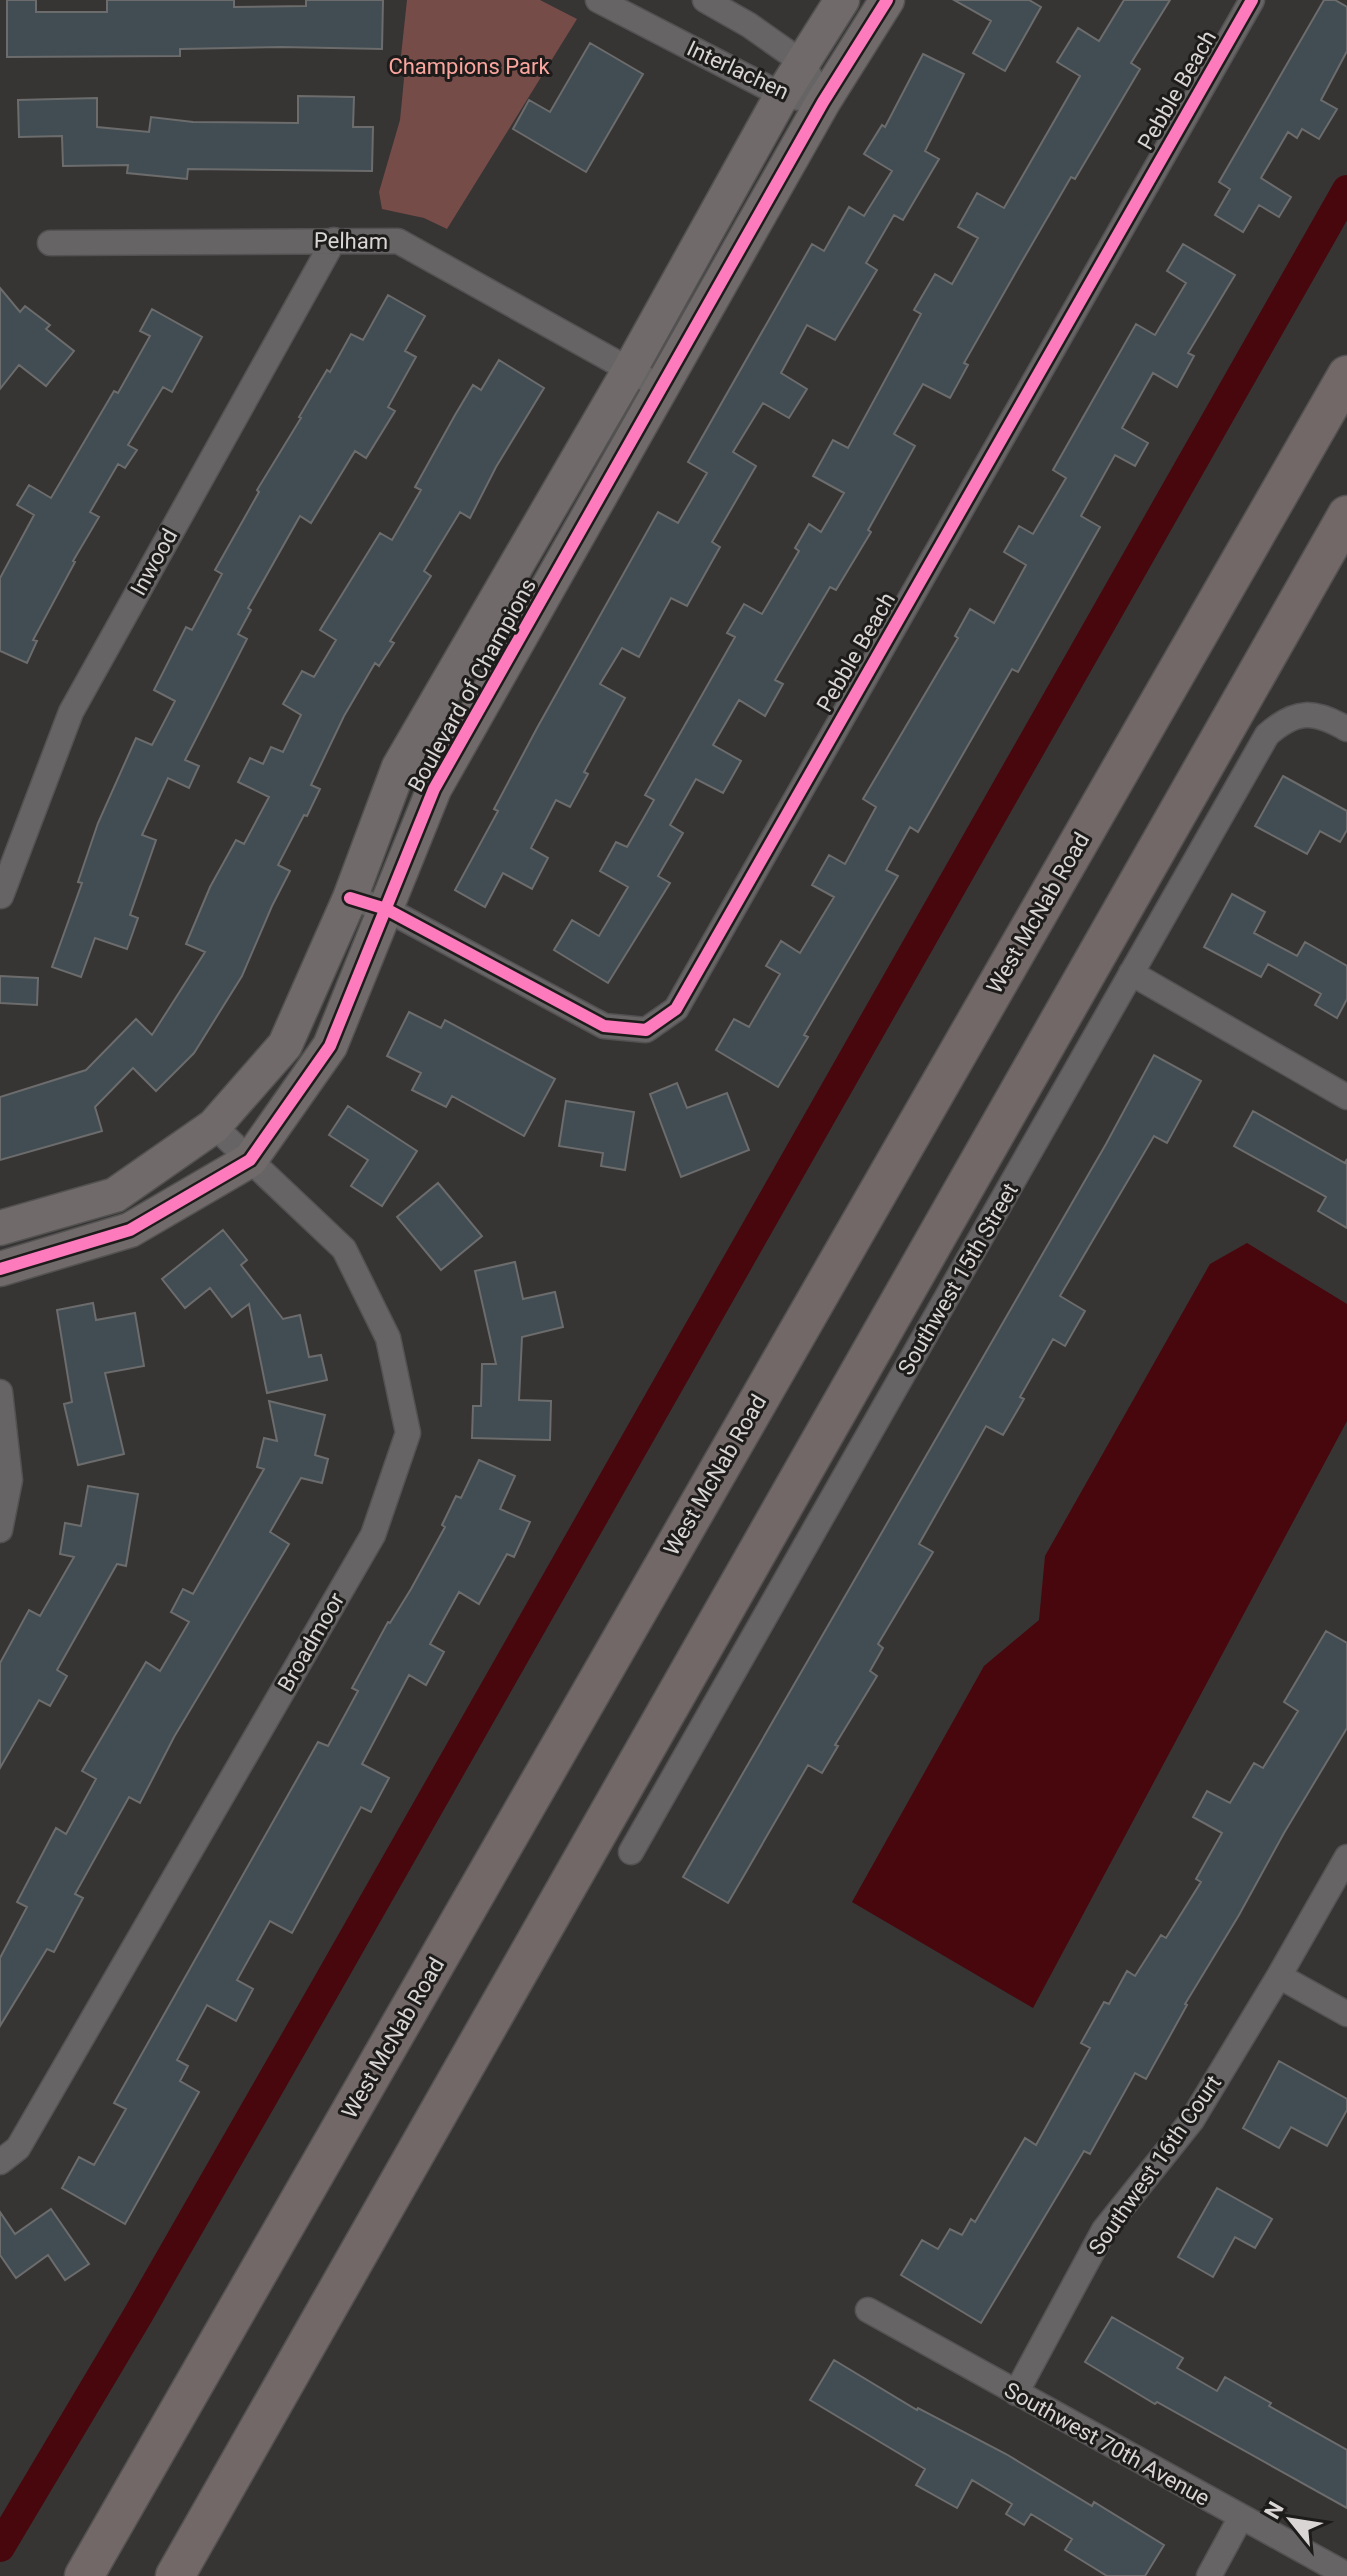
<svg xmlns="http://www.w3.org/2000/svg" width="1347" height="2576" font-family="Roboto,sans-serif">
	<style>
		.green { fill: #764c49 }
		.water { fill: #47070c }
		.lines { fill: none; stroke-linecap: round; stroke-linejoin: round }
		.canal { stroke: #47070c; stroke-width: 30 }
		.building { fill: #414d52; stroke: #6c6c6c; stroke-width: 2 }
		.street-casing { stroke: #535151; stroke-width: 27 }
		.secondary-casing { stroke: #535151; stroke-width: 37 }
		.primary-casing { stroke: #535151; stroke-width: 41 }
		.street { stroke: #666464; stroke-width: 24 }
		.secondary { stroke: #706a6a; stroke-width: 34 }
		.primary { stroke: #716867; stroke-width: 38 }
		.cycleway-casing { stroke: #1e1c1b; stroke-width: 17 }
		.cycleway { stroke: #fd7abc; stroke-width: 12 }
		.labels { text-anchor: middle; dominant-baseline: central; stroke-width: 6; stroke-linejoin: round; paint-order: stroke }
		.park-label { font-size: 22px; fill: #fca69f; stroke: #1e1c1b }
		.street-label { font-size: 22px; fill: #d9d5d5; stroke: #1e1c1b }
	</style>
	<rect width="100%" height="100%" fill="#373434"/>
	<path class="green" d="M407 0H540L577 19 447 229 424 218 382 209 379 192 400 120 404 79 401 56Z"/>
	<path class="water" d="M1247 1243 1347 1304V1421L1033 2008 852 1902 984 1666 1039 1620 1045 1556 1210 1264Z"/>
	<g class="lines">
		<path class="canal" d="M0 2547 138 2315 331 1978 1347 190"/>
	</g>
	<path class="building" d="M7 0H36V12H107V0H234V7L306 6V0H383L382 49 281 47 180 49V56L7 57Z
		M954 0H1029L1041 7 1005 71 973 53 991 21Z
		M1124 0H1170L1131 63 1140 69 1075 179 1071 177 1021 263 964 363 968 365 950 398 923 384 894 434 915 446 868 530 871 532 836 590 830 587 775 680 783 684 765 716 739 700 713 745 741 761 723 793 696 779 670 825 683 833 658 876 670 883 608 983 554 950 572 920 599 936 628 887 600 871 616 842 627 847 654 800 645 795 735 637 727 633 744 604 762 614 799 551 795 548 809 524 821 532 844 493 813 476 833 440 848 448 921 314 914 310 935 274 952 284 978 238 958 227 977 193 1004 208 1080 76 1057 62 1078 28 1099 41Z
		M1324 0H1335L1347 7V51L1321 100 1337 109 1319 139 1302 129 1297 138 1288 132 1261 178 1291 197 1279 217 1259 205 1243 232 1215 215 1230 189 1219 182Z
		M590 43 643 74 586 172 513 129 529 100 550 112Z
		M923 54 964 74 925 151 939 159 903 220 894 215 866 263 877 270 835 340 807 325 781 373 807 389 789 418 763 403 733 452 756 466 712 542 720 547 687 606 671 598 639 657 622 648 600 684 625 698 584 772 588 774 570 807 556 800 531 848 548 858 532 889 503 873 485 907 455 890 498 811 494 809 537 728 658 512 678 523 707 473 688 462 812 244 824 251 849 207 864 216 892 171 864 154 882 125 885 127Z
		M298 96 354 97 353 127H373L372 171 188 169 187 179 127 173 128 165 63 166 62 136 19 137 18 100 97 98V127L149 132 151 117 193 122 298 123Z
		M1183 244 1235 275 1188 353 1194 356 1177 387 1153 373 1122 428 1148 443 1135 466 1115 455 1081 516 1100 527 1018 672 1012 669 918 832 910 827 886 870 898 876 804 1035 808 1037 778 1087 716 1050 734 1019 749 1027 780 974 766 966 781 941 800 953 834 897 812 885 829 855 845 864 876 807 863 799 958 638 955 636 970 609 994 623 1026 565 1004 552 1019 526 1033 534 1066 478 1053 470 1136 324 1155 335 1186 283 1167 271Z
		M0 288 20 312 25 306 50 325 46 329 74 351 46 386 19 365 0 389Z
		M388 295 425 316 405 351 416 357 388 407 395 411 366 458 355 451 311 523 300 516 248 608 251 610 238 634 247 639 185 760 199 766 189 788 168 778 142 835 156 840 130 915 138 918 127 949 95 938 81 977 52 967 82 883 78 882 98 823 136 738 152 745 175 701 154 690 186 627 192 630 222 574 215 570 259 492 257 490 301 418 299 417 327 370 330 372 351 334 363 340Z
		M152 309 202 337 172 392 163 387 128 445 137 450 125 468 118 464 90 512 99 517 73 561 75 562 33 640 37 641 27 663 0 651V578L34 515 17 505 29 485 51 498 114 391 118 393 150 336 140 331Z
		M499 360 544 388 496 467 470 518 460 512 424 571 431 576 390 641 394 643 379 666 375 663 344 716 311 785 320 789 307 816 304 815 278 865 290 871 272 906 242 976 194 1053 156 1091 133 1068 95 1107 102 1131 0 1160V1097L86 1070 136 1019 152 1035 205 952 186 944 210 887 236 840 244 844 269 797 238 782 250 758 263 764 271 747 283 752 301 715 283 704 302 671 314 677 336 640 320 630 380 533 392 540 421 490 415 487 455 415 473 385 481 390Z
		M1283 776 1347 811V830L1340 842 1320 831 1307 854 1255 826Z
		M1232 894 1265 912 1254 933 1297 956 1305 942 1347 966V999L1337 1018 1315 1005 1321 994 1268 964 1261 977 1204 947Z
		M0 976 38 978 37 1005 0 1003Z
		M409 1012 441 1028 445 1020 555 1079 524 1136 452 1096 446 1107 412 1090 421 1073 387 1056Z
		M1154 1055 1201 1081 1167 1143 1154 1136 1060 1296 1085 1311 1065 1346 1053 1339 1020 1397 1024 1399 1003 1435 986 1426 919 1544 933 1552 878 1644 883 1648 870 1671 877 1676 835 1745 838 1746 822 1773 808 1765 728 1903 683 1877 1106 1144Z
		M677 1083 687 1108 727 1093 749 1150 681 1177 650 1094Z
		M566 1101 634 1112 625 1170 601 1166 603 1153 559 1146Z
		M348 1106 417 1151 382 1206 351 1186 368 1160 329 1135Z
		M1253 1111 1345 1163 1347 1159V1228L1318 1211 1326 1197 1234 1146Z
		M438 1183 482 1236 441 1270 397 1217Z
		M223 1230 247 1260 241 1265 283 1319 300 1315 309 1357 321 1355 327 1380 267 1393 249 1304 232 1317 210 1288 185 1308 162 1279Z
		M515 1262 523 1299 555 1292 563 1327 522 1337 519 1400 551 1401 550 1440 472 1438 473 1406H481L482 1364H496L475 1271Z
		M93 1303 96 1320 135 1313 144 1366 105 1373 124 1454 78 1465 64 1404 72 1402 57 1310Z
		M269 1401 325 1415 315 1455 328 1459 322 1483 301 1478 270 1532 289 1544 174 1737 140 1803 129 1797 75 1894 83 1898 54 1952 47 1949 0 2026V1958L27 1907 17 1902 56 1828 66 1834 96 1779 82 1771 146 1662 160 1671 189 1622 171 1612 183 1589 193 1594 264 1469 257 1467 264 1438 277 1441Z
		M479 1460 515 1476 500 1509 530 1522 514 1557 507 1554 479 1604 459 1592 430 1644 444 1652 426 1685 409 1675 362 1764 389 1778 371 1812 361 1807 292 1933 270 1921 237 1980 253 1989 236 2021 207 2005 177 2060 188 2066 180 2081 199 2092 125 2224 62 2188 79 2157 94 2165 126 2109 114 2103 318 1742 328 1746 358 1691 352 1688 388 1622 390 1623 411 1589 445 1527 442 1525 456 1496 461 1498Z
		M88 1486 138 1494 126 1566 117 1564 57 1670 67 1676 50 1706 39 1700 0 1768V1663L29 1610 40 1616 74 1557 60 1554 65 1523 81 1526Z
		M1326 1631 1347 1643V1728L1284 1833 1239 1915 1185 2004 1187 2005 1146 2079 1135 2073 1090 2154 1084 2151 981 2323 901 2275 922 2240 938 2249 950 2229 962 2235 971 2219 975 2222 1025 2138 1036 2145 1090 2048 1081 2043 1104 2002 1109 2004 1127 1971 1135 1976 1161 1935 1166 1938 1201 1882 1196 1879 1222 1833 1193 1817 1207 1791 1230 1803 1254 1763 1263 1768 1298 1711 1284 1702Z
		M1279 2061 1347 2099V2110L1327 2146 1291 2127 1279 2148 1243 2128Z
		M1217 2188 1272 2219 1255 2248 1235 2237 1213 2277 1178 2257Z
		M51 2209 89 2264 65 2280 48 2255 16 2278 0 2255V2212L15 2234Z
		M1112 2317 1183 2358 1177 2368 1217 2391 1225 2377 1271 2403 1269 2406 1347 2450V2508L1157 2402 1155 2404 1085 2362Z
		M834 2360 917 2410 918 2408 1006 2454 1092 2506 1094 2502 1164 2545 1145 2576H1107L1065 2550 1072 2539 1031 2514 1024 2525 1006 2514 1012 2504 972 2480 957 2508 916 2485 925 2469 810 2400Z"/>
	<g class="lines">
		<defs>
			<path id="street" d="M598 0 782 95 823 102 803 63 749 25 705 0
				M50 243 398 241 662 388
				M1 896 71 712 334 240
				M350 898 386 909 604 1026 646 1030 676 1009 1252 0
				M1131 973 1347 1097
				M0 1392 10 1480 0 1530
				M631 1852 1267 735C1296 709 1314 710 1347 729
				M1279 1976 1347 2014
				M0 2162 18 2148 373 1535 408 1433 388 1338 344 1249 214 1126
				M868 2310 1347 2575
				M1016 2393 1104 2230 1192 2120 1279 1976 1347 1857
				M1209 2576 1241 2517"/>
			<path id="secondary" d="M0 1228 115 1195 214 1126 285 1045 350 898 399 767 629 371 782 95 842 0
				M0 1269 130 1230 250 1160 330 1046 434 789 823 102 887 0"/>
			<path id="primary" d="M84 2576 1347 375
				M175 2576 1347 515"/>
		</defs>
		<use href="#street" class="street-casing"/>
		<use href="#secondary" class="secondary-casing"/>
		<use href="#primary" class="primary-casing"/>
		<use href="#street" class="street"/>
		<use href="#secondary" class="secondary"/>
		<use href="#primary" class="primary"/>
		<defs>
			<path id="cycleway" d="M350 898 386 909 604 1026 646 1030 676 1009 1252 0
				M0 1269 130 1230 250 1160 330 1046 434 789 823 102 887 0"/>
		</defs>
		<use href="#cycleway" class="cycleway-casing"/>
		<use href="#cycleway" class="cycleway"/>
	</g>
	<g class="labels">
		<g class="park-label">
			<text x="469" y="66">Champions Park</text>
		</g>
		<g class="street-label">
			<text transform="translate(738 70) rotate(25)">Interlachen</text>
			<text transform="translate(1177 90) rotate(-60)">Pebble Beach</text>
			<text transform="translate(351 241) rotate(1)">Pelham</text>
			<text transform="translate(154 562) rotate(-61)">Inwood</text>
			<text transform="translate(856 652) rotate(-60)">Pebble Beach</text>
			<text transform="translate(472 685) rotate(-61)">Boulevard of Champions</text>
			<text transform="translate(1038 913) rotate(-60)">West McNab Road</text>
			<text transform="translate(958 1279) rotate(-60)">Southwest 15th Street</text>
			<text transform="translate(715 1475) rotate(-60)">West McNab Road</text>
			<text transform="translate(311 1642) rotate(-60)">Broadmoor</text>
			<text transform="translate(393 2038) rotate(-60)">West McNab Road</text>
			<text transform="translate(1155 2165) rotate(-55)">Southwest 16th Court</text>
			<text transform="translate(1107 2444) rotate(29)">Southwest 70th Avenue</text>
		</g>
	</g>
	<g transform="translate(1291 2520) rotate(300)" stroke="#1e1c1b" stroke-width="6" paint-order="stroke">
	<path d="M0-6L14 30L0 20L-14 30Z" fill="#d9d5d5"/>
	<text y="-12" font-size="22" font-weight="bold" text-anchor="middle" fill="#d9d5d5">N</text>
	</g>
</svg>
